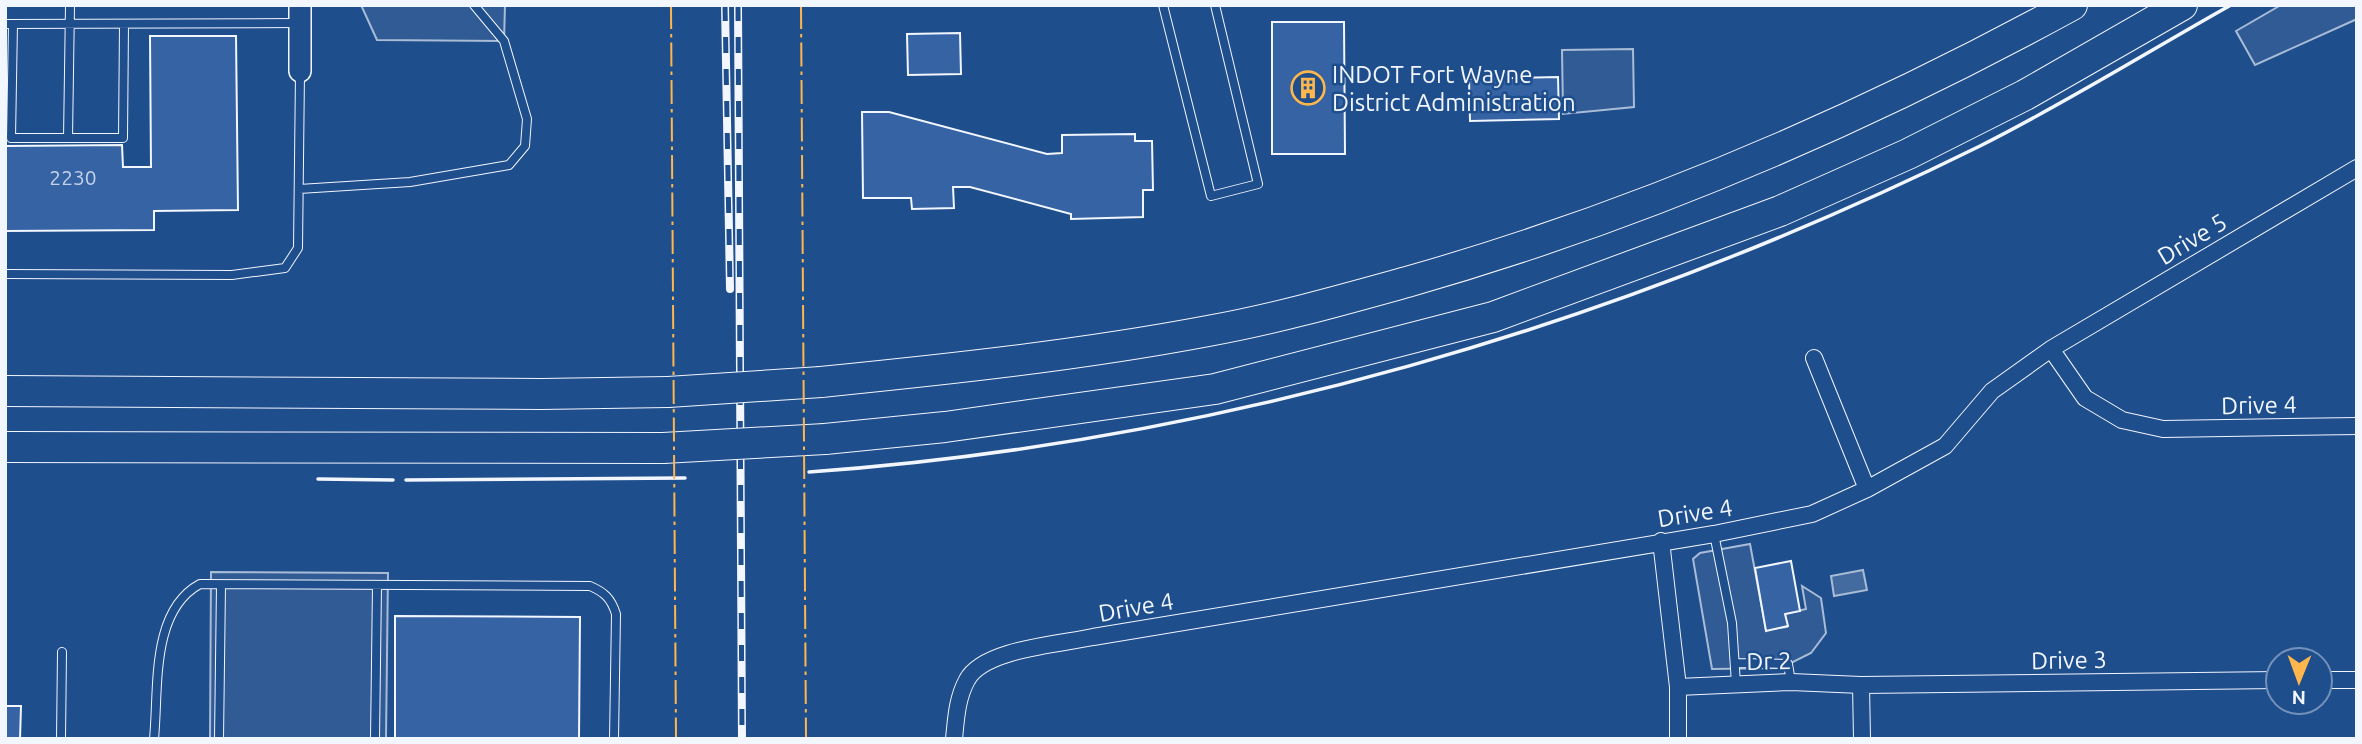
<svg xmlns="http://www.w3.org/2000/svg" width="2362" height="744" font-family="Ubuntu,sans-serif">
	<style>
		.built { fill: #305b95; stroke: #a8bbd7; stroke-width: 2 }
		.water { fill: #446ba0; stroke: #a8bbd7; stroke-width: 2 }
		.building { fill: #3563a3; stroke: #f2f6ff; stroke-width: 2 }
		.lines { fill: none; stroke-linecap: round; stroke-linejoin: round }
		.service-casing { stroke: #f2f6ff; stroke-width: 10 }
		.minor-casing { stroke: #f2f6ff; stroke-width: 18 }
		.tertiary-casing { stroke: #f2f6ff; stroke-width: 24 }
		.motorway-casing { stroke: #f2f6ff; stroke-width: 32 }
		.service { stroke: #1f4e8c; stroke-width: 8 }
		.minor { stroke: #1f4e8c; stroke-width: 16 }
		.tertiary { stroke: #1f4e8c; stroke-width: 21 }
		.motorway { stroke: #1f4e8c; stroke-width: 30 }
		.rail-casing { stroke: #f2f6ff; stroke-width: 8 }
		.rail { stroke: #1f4e8c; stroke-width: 5; stroke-dasharray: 16; stroke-linecap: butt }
		.motorway-bridge-casing { stroke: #f2f6ff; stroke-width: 32; stroke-linecap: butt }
		.motorway-bridge { stroke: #1f4e8c; stroke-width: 30 }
		.wall { stroke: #f2f6ff; stroke-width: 3.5 }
		.power { stroke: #ffb74d; stroke-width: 2; stroke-dasharray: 24 5 3.5 5; stroke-linecap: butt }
		.labels { text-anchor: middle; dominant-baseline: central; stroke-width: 5; stroke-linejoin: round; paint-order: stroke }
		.number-label { font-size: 21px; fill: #c3d1e8 }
		.poi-label { font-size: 24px; fill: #f2f6ff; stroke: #1f4e8c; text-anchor: start }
		.street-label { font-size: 24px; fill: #f2f6ff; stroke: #1f4e8c }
	</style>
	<rect width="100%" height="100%" fill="#1f4e8c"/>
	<path class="built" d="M361 5H505L504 41 377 40Z
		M2281 5H2357V19L2255 65 2236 31Z
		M1633 49 1634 107 1563 114 1562 50Z
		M1750 544 1766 630 1787 627 1785 614 1806 609 1802 586 1821 598 1826 633 1811 653 1781 668 1712 669 1693 559 1700 553Z
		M211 572 388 573 386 739H210Z"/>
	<path class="water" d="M1863 570 1867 590 1834 596 1831 576Z"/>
	<path class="building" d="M1272 22H1344L1345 154H1272Z
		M960 33 961 74 908 75 907 34Z
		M150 36H236L238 210 154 211V230L5 231 6 146 122 145 123 167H151Z
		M1558 77 1559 119 1470 121 1469 79Z
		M862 112H889L1047 154 1062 153V135L1135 134V141H1152L1153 190H1143V217L1071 219V214L970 187H953L954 208 912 209 911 198H863Z
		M1791 561 1800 611 1785 614 1788 626 1766 631 1755 568Z
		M395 616 580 617 579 739H395Z
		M5 706H21L20 739H5Z"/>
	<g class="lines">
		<defs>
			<path id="service" d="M1163 5 1211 196 1258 184 1215 5
				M5 24 300 23
				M13 24 11 138H123L124 24
				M68 138 70 5
				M299 189 410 182 509 165 525 146 527 119 504 41 474 5
				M5 274 232 275 285 268 298 248 300 72
				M1714 534 1732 623 1736 684
				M1736 663 1788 664 1791 682
				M61 739 62 652
				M154 739C159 689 150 611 200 584L590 586C604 592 611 598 616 614L614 739
				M219 739 221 585
				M375 739 377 585"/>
			<path id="minor" d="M2051 349 2085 398 2122 420 2163 429 2357 426
				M1814 358 1867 489
				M1661 541 1678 687V739
				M2320 680H2357
				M1861 685 1862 739
				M1678 687 1791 682 1861 685 2278 680
				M954 739C956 719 957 698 967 680 983 649 1061 644 1093 637L1714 534 1812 514 1867 489 1945 446 1992 391 2051 349 2357 168"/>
			<path id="tertiary" d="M300 5V71"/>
			<path id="motorway" d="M821 382C950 369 1081 355 1208 331 1275 319 1342 300 1407 282 1639 216 1860 121 2072 5
				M5 391 541 394 668 392
				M825 439 945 427 1215 389 1493 317 1780 211 1908 154 2025 95 2182 5
				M5 447 663 448"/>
		</defs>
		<use href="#service" class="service-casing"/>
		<use href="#minor" class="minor-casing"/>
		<use href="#tertiary" class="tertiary-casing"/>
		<use href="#motorway" class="motorway-casing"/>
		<use href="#service" class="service"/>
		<use href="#minor" class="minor"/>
		<use href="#tertiary" class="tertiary"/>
		<use href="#motorway" class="motorway"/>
		<defs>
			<path id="rail" d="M725 5 730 289
				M738 5 742 739"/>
		</defs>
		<use href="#rail" class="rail-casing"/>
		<use href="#rail" class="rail"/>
		<defs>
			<path id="motorway-bridge" d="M668 392 821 382
				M663 448 825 439"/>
		</defs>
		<use href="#motorway-bridge" class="motorway-bridge-casing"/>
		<use href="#motorway-bridge" class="motorway-bridge"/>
		<path class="wall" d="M809 472C1215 443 1616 326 1980 146 2066 103 2147 52 2231 5
			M318 479 393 480
			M406 480 685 478"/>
		<path class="power" d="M671 5 676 739
			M801 5 806 739"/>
	</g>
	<defs>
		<symbol id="building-ring" viewBox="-11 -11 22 22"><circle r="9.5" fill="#1f4e8c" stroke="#ffb74d" stroke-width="1.5"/><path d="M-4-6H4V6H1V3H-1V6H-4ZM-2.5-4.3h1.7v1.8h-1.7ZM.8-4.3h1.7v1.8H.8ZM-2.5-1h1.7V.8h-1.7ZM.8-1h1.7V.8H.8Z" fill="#ffb74d"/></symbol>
	</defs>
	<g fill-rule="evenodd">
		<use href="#building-ring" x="1289" y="69" width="38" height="38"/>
	</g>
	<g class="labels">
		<g class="number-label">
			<text x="73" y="177">2230</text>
		</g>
		<g class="poi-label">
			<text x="1332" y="74">INDOT Fort Wayne<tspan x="1332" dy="28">District Administration</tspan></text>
		</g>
		<g class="street-label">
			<text transform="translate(2192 239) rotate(-31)">Drive 5</text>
			<text transform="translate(2259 405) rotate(-1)">Drive 4</text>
			<text transform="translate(1695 513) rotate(-9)">Drive 4</text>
			<text transform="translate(1136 607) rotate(-10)">Drive 4</text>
			<text transform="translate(2069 660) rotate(-1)">Drive 3</text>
			<text transform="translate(1769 661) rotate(-1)">Dr 2</text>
		</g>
	</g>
	<rect width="2362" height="744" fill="none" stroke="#f2f6ff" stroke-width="14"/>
	<g transform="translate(2299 681) rotate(181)"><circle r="33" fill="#1f4e8c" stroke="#7391ba" stroke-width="2"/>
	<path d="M0-5L12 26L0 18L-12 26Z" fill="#ffb74d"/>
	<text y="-10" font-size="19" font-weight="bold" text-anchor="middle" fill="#f2f6ff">N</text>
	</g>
</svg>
